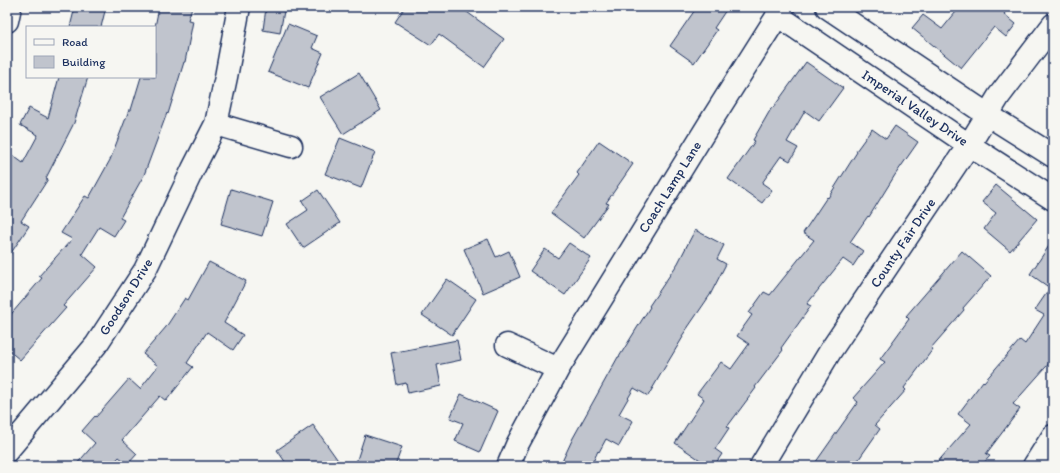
<svg xmlns="http://www.w3.org/2000/svg" width="1060" height="473" font-family="Itim,sans-serif">
	<style>
		.building { fill: #c0c4cd; stroke: #1b2f5e }
		.lines { fill: none; stroke-linecap: round; stroke-linejoin: round }
		.minor-casing { stroke: #1b2f5e; stroke-width: 25 }
		.minor { stroke: #f6f6f2; stroke-width: 22 }
		.labels { text-anchor: middle; dominant-baseline: central; stroke-width: 3; stroke-linejoin: round; paint-order: stroke }
		.street-label { font-size: 14px; fill: #1b2f5e; stroke: #f6f6f2 }
	</style>
	<rect width="100%" height="100%" fill="#f6f6f2"/>
	<filter id="ink" filterUnits="userSpaceOnUse"><feTurbulence type="fractalNoise" baseFrequency=".025" numOctaves="2"/><feDisplacementMap in="SourceGraphic" scale="8" xChannelSelector="R" yChannelSelector="G"/><feConvolveMatrix kernelMatrix="1 2 1 2 8 2 1 2 1" color-interpolation-filters="sRGB"/></filter>
	<g filter="url(#ink)">
		<path class="building" d="M75 7H106L101 27H70Z
			M159 7H192L188 20 193 21 185 62H184L168 114 167 113 144 175 120 218 124 220 114 236 99 227 82 254 97 267 63 306 66 308 20 360 7 349V319L42 278 39 276 72 239 61 233 85 196 89 198 110 160 129 110H131L141 77H155V27Z
			M405 7H460L504 39 484 67 439 34 431 45 395 22Z
			M697 7H728L714 28 717 30 694 63 670 46Z
			M960 7H1009L1004 14 1016 24 1006 37 994 27 961 68 912 28 923 15 942 29Z
			M266 8 284 11 280 33 263 30Z
			M288 24 317 36 312 48 323 53 308 88 268 72Z
			M806 62 843 88 819 121 805 111 787 142 798 148 790 161 781 156 762 183 772 190 762 203 728 179 755 141 753 140 772 107 773 108Z
			M359 73 381 110 343 134 320 97Z
			M59 77H88L74 123 46 178 48 179 21 221 29 226 7 259V163L12 155 23 163 38 135 20 125 29 108 48 118Z
			M895 126 918 142 895 175 869 217 868 216 850 242 863 251 853 266 843 259 807 304 811 306 781 348 783 350 755 387 756 388 727 427 729 428 715 449 722 454 714 466H709L675 443 704 399 697 394 721 362 731 369 749 344 737 336 752 315 749 313 764 292 770 295 814 240 803 233 827 197 828 198 857 152 856 151 872 129 886 139Z
			M340 138 375 152 361 188 325 174Z
			M599 141 633 164 606 203 609 204 584 238 551 213 579 175 577 173Z
			M996 185 1037 219 1010 251 984 229 996 213 982 202Z
			M231 189 273 202 262 236 221 224Z
			M318 190 340 223 303 248 287 224 308 210 302 201Z
			M695 230 724 245 717 259 726 264 710 295 682 336 683 337 662 372 648 396 634 388 619 414 633 421 619 446 606 439 599 452 598 451 591 466H560L573 438 618 357H619L650 307 649 306 678 263Z
			M488 239 496 257 509 251 520 277 483 293 464 249Z
			M1053 240V359L1013 404 1020 409 986 454 990 456 981 466H934L971 424 958 414 983 381 984 382 1020 340 1025 344 1044 315 1035 310 1050 288 1030 274Z
			M569 243 591 258 565 295 530 271 545 249 558 258Z
			M962 251 991 276 963 308 964 310 931 348 933 349 904 388 906 390 875 425 880 429 854 466H813L858 402 853 398 885 362 880 359 909 319 906 316Z
			M209 262 246 281 224 323 243 335 233 350 207 332 187 363 193 367 166 401 160 396 122 440 137 454 128 464 119 457 111 466H75L95 443 82 431 95 416 96 417 129 379 140 389 158 366 143 354 166 327 185 298 188 300Z
			M447 279 476 299 452 335 422 315Z
			M457 340 461 360 437 365 441 386 408 393 406 383 397 385 391 353Z
			M461 394 498 411 480 452 455 441 463 423 450 418Z
			M313 425 342 466H288L277 450Z
			M365 435 402 447 395 466H355Z"/>
		<g class="lines">
			<defs>
				<path id="minor" d="M827 7 988 115 1053 156
					M777 15 969 145 1053 199
					M7 21 10 7
					M216 124 291 146
					M507 345 558 369
					M7 451 96 345 145 270 193 169 216 124 226 77 239 7
					M508 466 517 445 558 369 711 121 783 7
					M761 466 831 350 969 145 999 96 1053 25
					M1034 466 1053 436"/>
			</defs>
			<use href="#minor" class="minor-casing"/>
			<use href="#minor" class="minor"/>
		</g>
	</g>
	<g class="labels">
		<g class="street-label">
			<text transform="translate(915 108) rotate(34)">Imperial Valley Drive</text>
			<text transform="translate(670 187) rotate(-58)">Coach Lamp Lane</text>
			<text transform="translate(903 243) rotate(-56)">County Fair Drive</text>
			<text transform="translate(126 297) rotate(-58)">Goodson Drive</text>
		</g>
	</g>
	<rect width="1060" height="473" fill="none" stroke="#f6f6f2" stroke-width="24"/>
	<rect x="12" y="12" width="1036" height="449" fill="none" stroke="#1b2f5e" stroke-width="1.5" filter="url(#ink)"/>
	<rect x="26" y="26" width="130" height="52" fill="#f6f6f2" stroke="#9ea6b7"/>
	<rect x="34" y="39" width="20" height="6" fill="#f6f6f2" stroke="#9ea6b7"/>
	<text x="62" y="46" font-size="12" fill="#1b2f5e">Road</text>
	<rect x="34" y="56" width="20" height="12" fill="#c0c4cd" stroke="#9ea6b7"/>
	<text x="62" y="66" font-size="12" fill="#1b2f5e">Building</text>
</svg>
